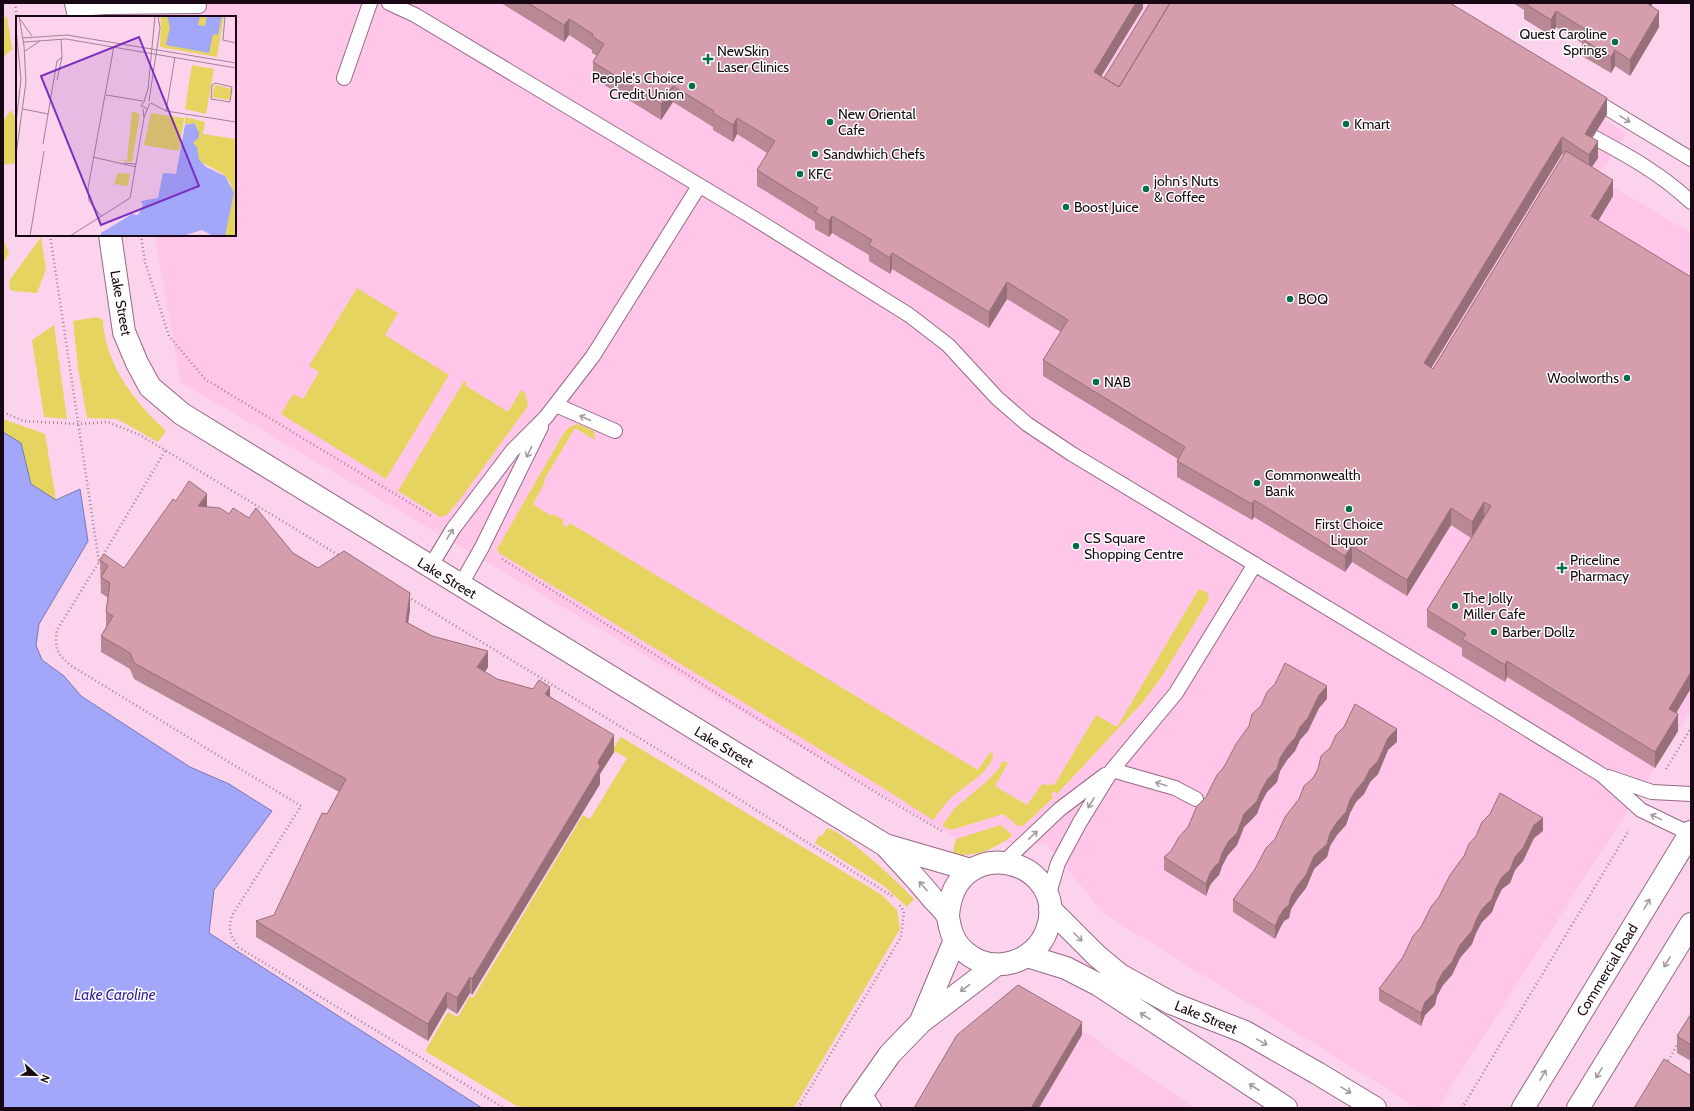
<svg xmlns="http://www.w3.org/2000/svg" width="1694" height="1111" font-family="Cabin,sans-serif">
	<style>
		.built { fill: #ffc6ea }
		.green { fill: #e6d460 }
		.water { fill: #a2a7fa; stroke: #7977b5 }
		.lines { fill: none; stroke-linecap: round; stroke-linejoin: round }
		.service-casing { stroke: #966986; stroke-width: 16 }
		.minor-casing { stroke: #966986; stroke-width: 24 }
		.tertiary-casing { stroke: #966986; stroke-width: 24 }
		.path { stroke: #a28397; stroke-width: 2.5; stroke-dasharray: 1 3; stroke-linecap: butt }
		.service { stroke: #fff; stroke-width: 14 }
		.minor { stroke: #fff; stroke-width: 22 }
		.tertiary { stroke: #fff; stroke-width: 22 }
		.wall { fill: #b88895; fill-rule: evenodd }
		.shaded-wall { fill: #966f79 }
		.building { fill: #d69ead; stroke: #966f79 }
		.oneway { stroke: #a39ca1 }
		.poi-dot { fill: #006f48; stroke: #fff; stroke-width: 1.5 }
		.labels { text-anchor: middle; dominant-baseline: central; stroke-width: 3; stroke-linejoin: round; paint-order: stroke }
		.poi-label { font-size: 14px; fill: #180813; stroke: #fff; text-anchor: start }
		.street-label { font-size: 14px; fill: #180813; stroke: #fff }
		.water-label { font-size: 15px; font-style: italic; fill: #341f96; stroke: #fff }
		.inset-road { fill: none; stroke: #a08295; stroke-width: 1 }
		.view { fill: #7b2cbf; fill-opacity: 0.15; stroke: #7b2cbf; stroke-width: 2 }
		.inset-edge { fill: none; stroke: #180813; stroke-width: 2 }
	</style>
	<rect width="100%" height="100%" fill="#fbd3ec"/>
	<path class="built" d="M117 3H1412L1627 133 1597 177 1691 233V711L1438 1108H1418L1104 914 1046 844 963 842 180 382 155 235H235V17H119Z
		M1022 988 1181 1099 1196 1108H914Z"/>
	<path class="green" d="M7 16 12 49 3 58V19Z
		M11 110 17 121V163L3 165V121Z
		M41 237 46 269 37 293 13 291 10 289 9 281Z
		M3 240 9 253 3 264Z
		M357 288 398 313 385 335 449 375 386 479 281 414 293 394 303 399 319 372 309 366Z
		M97 317 103 320C105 365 135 402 166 431L158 442 117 419 87 418 78 368 73 321Z
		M54 325 67 419 44 417 32 340Z
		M464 381 467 382 465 385 508 412 521 390 525 393 528 406 464 494 447 515 440 517 398 491Z
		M3 419 45 434 56 500 31 484 21 443 3 432Z
		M578 424 594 431 595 440 575 428 544 480 545 482 533 504 551 516 553 514 564 520 562 524 567 527 570 523 978 770 990 752 993 754C994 770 961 788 951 798 944 805 939 812 933 820L880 786 499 553 497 549 565 431 571 426Z
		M1199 589 1207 592 1209 599 1163 675 1143 702 1057 794 1054 791 1051 795 1053 798 1023 826H1018L1003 814 951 830 943 826V824L955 808 985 783 1000 767 1001 763 1005 761 1008 763 995 786 1027 805 1042 784 1050 785 1055 784 1096 715 1117 727Z
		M621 737 882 895 897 910 900 929 794 1108H520L425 1051 448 1012 458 1017 470 996 473 998 583 815 590 819 627 758 612 750Z
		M1001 825 1011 834 1012 836C991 851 978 856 952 855L956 839Z
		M827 828C845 832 900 884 914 899L907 907 884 886 815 843 819 835 822 836Z"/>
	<path class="water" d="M3 432 21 443 31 484 56 500 80 489 88 541 39 624 36 645 42 660 64 676 81 696 190 767 229 784 272 811 214 890 209 933 482 1108H3Z"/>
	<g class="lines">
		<defs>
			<path id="service" d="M389 3 415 15 747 214 909 315 948 345 997 398 1027 424 1072 454 1455 685 1602 775 1641 810 1691 834
				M77 9 106 7 199 6
				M344 78 370 3
				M1592 99 1691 159
				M1593 137C1629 156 1661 174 1691 202
				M556 405 615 431
				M430 567 453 529 512 451 546 417 593 356 699 186
				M460 586 482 547 541 427
				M1112 770 1175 788 1196 799
				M1608 777 1652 792 1691 794
				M1004 862 1060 809 1105 775
				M1048 897 1058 863 1080 822 1112 770 1176 693 1255 564
				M863 1091 874 1108"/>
			<path id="minor" d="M76 3 79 17
				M110 235 124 332 137 363 150 387 182 414 885 845 971 870
				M885 845C901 863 918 880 933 899 938 904 944 910 947 915 949 919 949 923 950 927 952 937 958 946 965 952 993 976 1035 963 1047 930 1072 860 954 828 948 916
				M1050 909 1097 956 1120 975 1171 1003 1245 1032 1317 1073 1375 1108
				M1027 956 1066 968 1099 985 1286 1108
				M921 1021 955 940
				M852 1108 890 1054 921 1022 996 965"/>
			<path id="tertiary" d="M1523 1108 1691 832
				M1578 1108 1691 924"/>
		</defs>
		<use href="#service" class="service-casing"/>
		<use href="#minor" class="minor-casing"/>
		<use href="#tertiary" class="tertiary-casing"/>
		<path class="path" d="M15 3 17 19
			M50 235 99 562 57 630C54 649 57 653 70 665L301 806 233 914C227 928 230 934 238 947L504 1108
			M141 235 145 262 169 336 205 379 433 517
			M3 412 23 421 79 424 108 422 140 435 340 556
			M502 559 880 795 942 831
			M99 562 165 451
			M408 597 723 789 892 896
			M1666 769 1691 728
			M1666 1064 1678 1044
			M798 1108 901 937 904 911 899 904
			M1462 1108 1629 830"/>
		<use href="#service" class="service"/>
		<use href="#minor" class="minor"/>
		<use href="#tertiary" class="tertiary"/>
	</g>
	<path class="wall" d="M501 3H1143V8L1101 76 1104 78 1607 114 1592 138 1598 158 1592 167 1613 196 1598 221 1691 277V688L1676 713 1678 731 1655 768 1507 677 1505 682 1462 656V648L1427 627V610L1471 538 1451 525 1407 596 1352 562 1345 572 1254 517 1252 520 1177 477V461L1178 459 1043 376V360L1061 332 1007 299 989 328 892 269 890 274 869 261V255L832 233 829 237 815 229V222L757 186V170L767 153 737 134 733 142 713 130V127L673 102 661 120 593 78V62L597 56 592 53V50L569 35 564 42ZM1562 154 1564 155 1433 369 1431 368Z
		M1513 3H1653L1651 6 1659 27 1630 76 1615 66 1611 73 1582 56V43L1556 27 1551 36 1524 19V10Z
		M207 507 293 553 318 568 410 609 408 623 488 667 485 672 497 679 550 696 614 752 600 774V784L472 995 470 993 457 1014 447 1008 428 1041 256 937V921L274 915 339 792 134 679 130 669 101 652V636L106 628V612L108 598 101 593 100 560 124 568Z
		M1327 699 1319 708 1308 731 1300 740 1295 751 1287 760 1280 771 1277 782 1267 792 1261 803 1257 814 1244 827 1237 845 1228 855 1222 866 1219 875 1215 879 1210 885 1206 896 1164 870V857L1171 851Z
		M1397 742 1388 750 1378 774 1370 782 1364 794 1356 802 1350 813 1346 825 1337 835 1330 846 1327 857 1314 869 1306 888 1298 898 1291 909 1289 918 1284 921 1280 928 1275 939 1233 912V900L1255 869Z
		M1543 831 1534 838 1523 861 1515 870 1510 883 1502 889 1496 901 1492 912 1482 922 1476 933 1472 944 1460 958 1452 975 1443 985 1437 996 1435 1005 1425 1015 1421 1026 1379 1001V989L1403 957 1421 927 1431 907Z
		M1691 1014V1061L1677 1053V1036Z"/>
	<path class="shaded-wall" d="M1136 3H1143V8L1094 88V72Z
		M1644 3H1653L1644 18Z
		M1556 11V27L1551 36V20Z
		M1659 11V27L1630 76V60Z
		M569 19V35L564 42V25Z
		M1615 50V66L1611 73V57Z
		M673 86V102L661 120V104Z
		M1607 98V114L1585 150V134Z
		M737 118V134L733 142V125Z
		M1562 137V154L1424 380V363Z
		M1598 141V158L1589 171V155Z
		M1613 180V196L1591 233V216Z
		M832 216V233L829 237V221Z
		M892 253V269L890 274V258Z
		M1007 282V299L989 328V312Z
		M207 494V510L198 506Z
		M1254 500V517L1252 520V504Z
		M1484 502V519L1472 538V522Z
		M1451 508V525L1407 596V580Z
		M1352 546V562L1345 572V556Z
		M410 593V609L406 638V622Z
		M488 651V667L477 684V667Z
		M1507 661V677L1505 682V665Z
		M1691 672V688L1669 725V709Z
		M1327 686V699L1319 708 1308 731 1300 740 1295 751 1287 760 1280 771 1277 782 1267 792 1261 803 1257 814 1244 827 1237 845 1228 855 1222 866 1219 875 1215 879 1210 885 1206 896V884L1210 873 1222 853 1244 814 1261 791 1287 747 1300 727 1319 695Z
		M550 687V703L545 694Z
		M1678 714V731L1655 768V752Z
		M1397 729V742L1388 750 1378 774 1370 782 1364 794 1356 802 1350 813 1346 825 1337 835 1330 846 1327 857 1314 869 1306 888 1298 898 1291 909 1289 918 1284 921 1280 928 1275 939V926L1280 915 1291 896 1314 856 1330 833 1356 790 1370 769 1388 738Z
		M614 735V752L600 774V784L472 995V979L598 762Z
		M1543 818V831L1534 838 1523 861 1515 870 1510 883 1502 889 1496 901 1492 912 1482 922 1476 933 1472 944 1460 958 1452 975 1443 985 1437 996 1435 1005 1425 1015 1421 1026V1013L1425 1002 1443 972 1496 888 1502 877 1515 857 1534 825Z
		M470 977V993L457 1014V998Z
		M447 992V1008L428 1041V1024Z
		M1082 1022V1035L1039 1108H1031Z"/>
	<path class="building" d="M528 3H1136L1094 72 1119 87 1170 3H1450L1607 98 1585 134 1598 141 1589 155 1562 137 1424 363 1433 369 1566 151 1613 180 1591 216 1691 277V672L1669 709 1678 714 1655 752 1507 661 1505 665 1462 639 1466 634 1427 610 1491 506 1484 502 1472 522 1451 508 1407 580 1352 546 1345 556 1254 500 1252 504 1177 461 1185 447 1043 360 1068 320 1007 282 989 312 892 253 890 258 869 245 872 240 832 216 829 221 815 212 818 208 757 170 775 141 737 118 733 125 713 113 714 111 673 86 661 104 593 62 604 44 592 36 593 34 569 19 564 25Z
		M1150 3H1170L1119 87 1104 78Z
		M1524 3H1646L1659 11 1630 60 1615 50 1611 57 1582 39 1588 31 1556 11 1551 20Z
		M189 481 207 494 198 506 220 508 229 514 233 508 249 518 256 508 293 553 318 568 344 551 410 593 406 622 432 636 488 651 477 667 497 679 533 689 539 680 550 687 545 694 614 735 598 762 600 767 472 979 470 977 457 998 447 992 428 1024 256 921 274 915 322 813 327 814 346 779 134 663 130 653 101 636 113 616 106 612 110 583 101 577 108 566 100 560 104 554 124 568 173 499 176 501Z
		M1285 663 1327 686 1319 695 1308 718 1300 727 1295 738 1287 747 1280 758 1277 769 1267 780 1261 791 1257 801 1244 814 1237 833 1228 842 1222 853 1219 863 1215 866 1210 873 1206 884 1164 857 1171 851 1179 837 1188 827 1197 806 1206 797 1217 775 1224 767 1236 744 1249 726 1252 714 1261 706 1267 692 1275 684Z
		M1355 704 1397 729 1388 738 1378 761 1370 769 1364 781 1356 790 1350 800 1346 812 1337 822 1330 833 1327 844 1314 856 1306 875 1298 885 1291 896 1289 905 1284 909 1280 915 1275 926 1233 900 1255 869 1266 848 1275 839 1285 817 1299 799 1304 786 1313 778 1318 769 1321 756 1330 748 1336 735 1344 727Z
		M1500 793 1543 818 1534 825 1523 848 1515 857 1510 870 1502 877 1496 888 1492 899 1482 909 1476 920 1472 931 1460 945 1452 962 1443 972 1437 983 1435 992 1425 1002 1421 1013 1379 989 1403 957 1413 936 1421 927 1431 907 1439 897 1450 875 1464 856 1469 844 1476 836 1482 822 1490 814Z
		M1018 985 1082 1022 1031 1108H914L957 1035Z
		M1691 1014V1045L1677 1036Z
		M1664 1059 1691 1076V1108H1634Z"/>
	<defs><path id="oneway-shaft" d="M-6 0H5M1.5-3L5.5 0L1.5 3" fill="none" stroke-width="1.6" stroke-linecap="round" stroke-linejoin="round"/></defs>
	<g class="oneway">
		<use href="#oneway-shaft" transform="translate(1625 119) rotate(32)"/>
		<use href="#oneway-shaft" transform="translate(585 418) rotate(-156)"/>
		<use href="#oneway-shaft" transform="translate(529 452) rotate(116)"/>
		<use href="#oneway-shaft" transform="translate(450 534) rotate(-58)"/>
		<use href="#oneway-shaft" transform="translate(1161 784) rotate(-163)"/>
		<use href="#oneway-shaft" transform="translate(1091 803) rotate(122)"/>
		<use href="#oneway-shaft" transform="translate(1656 817) rotate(-154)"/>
		<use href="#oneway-shaft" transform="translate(1033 835) rotate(-43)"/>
		<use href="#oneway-shaft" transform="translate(923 886) rotate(-131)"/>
		<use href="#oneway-shaft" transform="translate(1647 904) rotate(-59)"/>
		<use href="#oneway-shaft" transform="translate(1078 937) rotate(45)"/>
		<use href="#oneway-shaft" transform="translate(1667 962) rotate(122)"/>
		<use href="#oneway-shaft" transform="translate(965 988) rotate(143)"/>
		<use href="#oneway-shaft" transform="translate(1145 1016) rotate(-147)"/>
		<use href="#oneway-shaft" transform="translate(1262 1042) rotate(29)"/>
		<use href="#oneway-shaft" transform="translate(1599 1073) rotate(122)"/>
		<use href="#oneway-shaft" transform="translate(1543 1075) rotate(-59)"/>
		<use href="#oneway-shaft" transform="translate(1254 1087) rotate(-147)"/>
		<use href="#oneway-shaft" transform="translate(1346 1090) rotate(31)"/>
	</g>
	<g class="poi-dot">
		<circle cx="1615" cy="42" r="4"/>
		<path d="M706 53h4v4h4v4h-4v4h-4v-4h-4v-4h4z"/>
		<circle cx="692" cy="86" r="4"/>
		<circle cx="830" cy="122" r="4"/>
		<circle cx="1346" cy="124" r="4"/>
		<circle cx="815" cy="154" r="4"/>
		<circle cx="800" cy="174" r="4"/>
		<circle cx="1146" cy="189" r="4"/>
		<circle cx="1066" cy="207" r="4"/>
		<circle cx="1290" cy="299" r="4"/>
		<circle cx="1627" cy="378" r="4"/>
		<circle cx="1096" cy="382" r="4"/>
		<circle cx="1257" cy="483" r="4"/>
		<circle cx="1349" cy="509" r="4"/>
		<circle cx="1076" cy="546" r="4"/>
		<path d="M1560 562h4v4h4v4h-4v4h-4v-4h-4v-4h4z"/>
		<circle cx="1455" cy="606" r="4"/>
		<circle cx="1494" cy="632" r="4"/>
	</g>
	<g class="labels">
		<g class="poi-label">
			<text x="1607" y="34" text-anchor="end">Quest Caroline<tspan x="1607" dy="16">Springs</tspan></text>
			<text x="717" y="51">NewSkin<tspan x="717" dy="16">Laser Clinics</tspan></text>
			<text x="684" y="78" text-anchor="end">People's Choice<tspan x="684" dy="16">Credit Union</tspan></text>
			<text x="838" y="114">New Oriental<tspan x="838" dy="16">Cafe</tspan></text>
			<text x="1354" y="124">Kmart</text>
			<text x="823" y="154">Sandwhich Chefs</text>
			<text x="808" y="174">KFC</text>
			<text x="1154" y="181">john's Nuts<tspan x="1154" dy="16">&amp; Coffee</tspan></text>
			<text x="1074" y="207">Boost Juice</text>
			<text x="1298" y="299">BOQ</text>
			<text x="1619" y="378" text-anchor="end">Woolworths</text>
			<text x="1104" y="382">NAB</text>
			<text x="1265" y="475">Commonwealth<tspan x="1265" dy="16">Bank</tspan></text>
			<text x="1349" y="524" text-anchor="middle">First Choice<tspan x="1349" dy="16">Liquor</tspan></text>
			<text x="1084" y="538">CS Square<tspan x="1084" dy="16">Shopping Centre</tspan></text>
			<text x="1570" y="560">Priceline<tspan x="1570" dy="16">Pharmacy</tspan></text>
			<text x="1463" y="598">The Jolly<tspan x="1463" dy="16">Miller Cafe</tspan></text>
			<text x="1502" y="632">Barber Dollz</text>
		</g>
		<g class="street-label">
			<text transform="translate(121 303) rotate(80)">Lake Street</text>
			<text transform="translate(447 578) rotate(31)">Lake Street</text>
			<text transform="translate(724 747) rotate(31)">Lake Street</text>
			<text transform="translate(1607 970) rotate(-59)">Commercial Road</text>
			<text transform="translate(1206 1017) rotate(22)">Lake Street</text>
		</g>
		<g class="water-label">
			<text x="115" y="995">Lake Caroline</text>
		</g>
	</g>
	<g transform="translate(16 16)">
		<rect width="220" height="220" fill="#fbd3ec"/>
		<path d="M145 0H208L201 41 144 31ZM176 49 198 53 190 98 169 93ZM199 69 216 73 214 84 196 81ZM116 95 124 98 116 146 102 144 103 141V144H111ZM135 97 168 102 163 135 128 129ZM169 101 189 106 187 118 220 123 219 220H209L215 167 206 157 185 146 180 138 181 131 177 127 183 121 174 107 169 109ZM102 157 114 158 112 170 98 168Z" fill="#e6d460"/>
		<path d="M151 0H184L182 9 189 10 191 0H206L202 19 197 18 193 37 150 29 154 11ZM178 107 183 116V121L177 127 181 131 183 143 190 151 209 160 218 177 209 220H197L186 214 167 220H85V217L116 198 122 199 127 189 125 185 142 182 147 157 160 158 169 109Z" fill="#a2a7fa"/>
		<path class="inset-road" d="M209 0 207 24 220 27M4 3 16 20M0 13 5 63 0 107M7 22 51 19 220 47M8 26 50 23 220 52M9 35 24 25M41 64 46 41 45 23M199 67 216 71 214 86 195 83 196 69ZM90 79 127 85M129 84 125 90 132 93M128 85 132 73 139 0M133 85 144 12 142 0M135 87 150 95 220 106M7 93 32 98M150 95 159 41M128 101 134 87M27 128 41 45 46 41M0 139 10 66 8 30 3 0M77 141 120 151M108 147 120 148M86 201 73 185 72 172 98 30M14 220 28 135M54 220 114 182 128 102 127 93"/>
		<path class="view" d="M123 21 183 170 85 209 25 60Z"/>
		<rect width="220" height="220" class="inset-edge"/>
	</g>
	<rect width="1694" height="1111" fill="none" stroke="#180813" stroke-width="8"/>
	<g transform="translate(36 1075) rotate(112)" stroke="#ffffff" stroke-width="3" paint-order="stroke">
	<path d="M0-3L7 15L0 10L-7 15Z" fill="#180813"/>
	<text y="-6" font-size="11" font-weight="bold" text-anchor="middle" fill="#180813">N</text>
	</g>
</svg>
